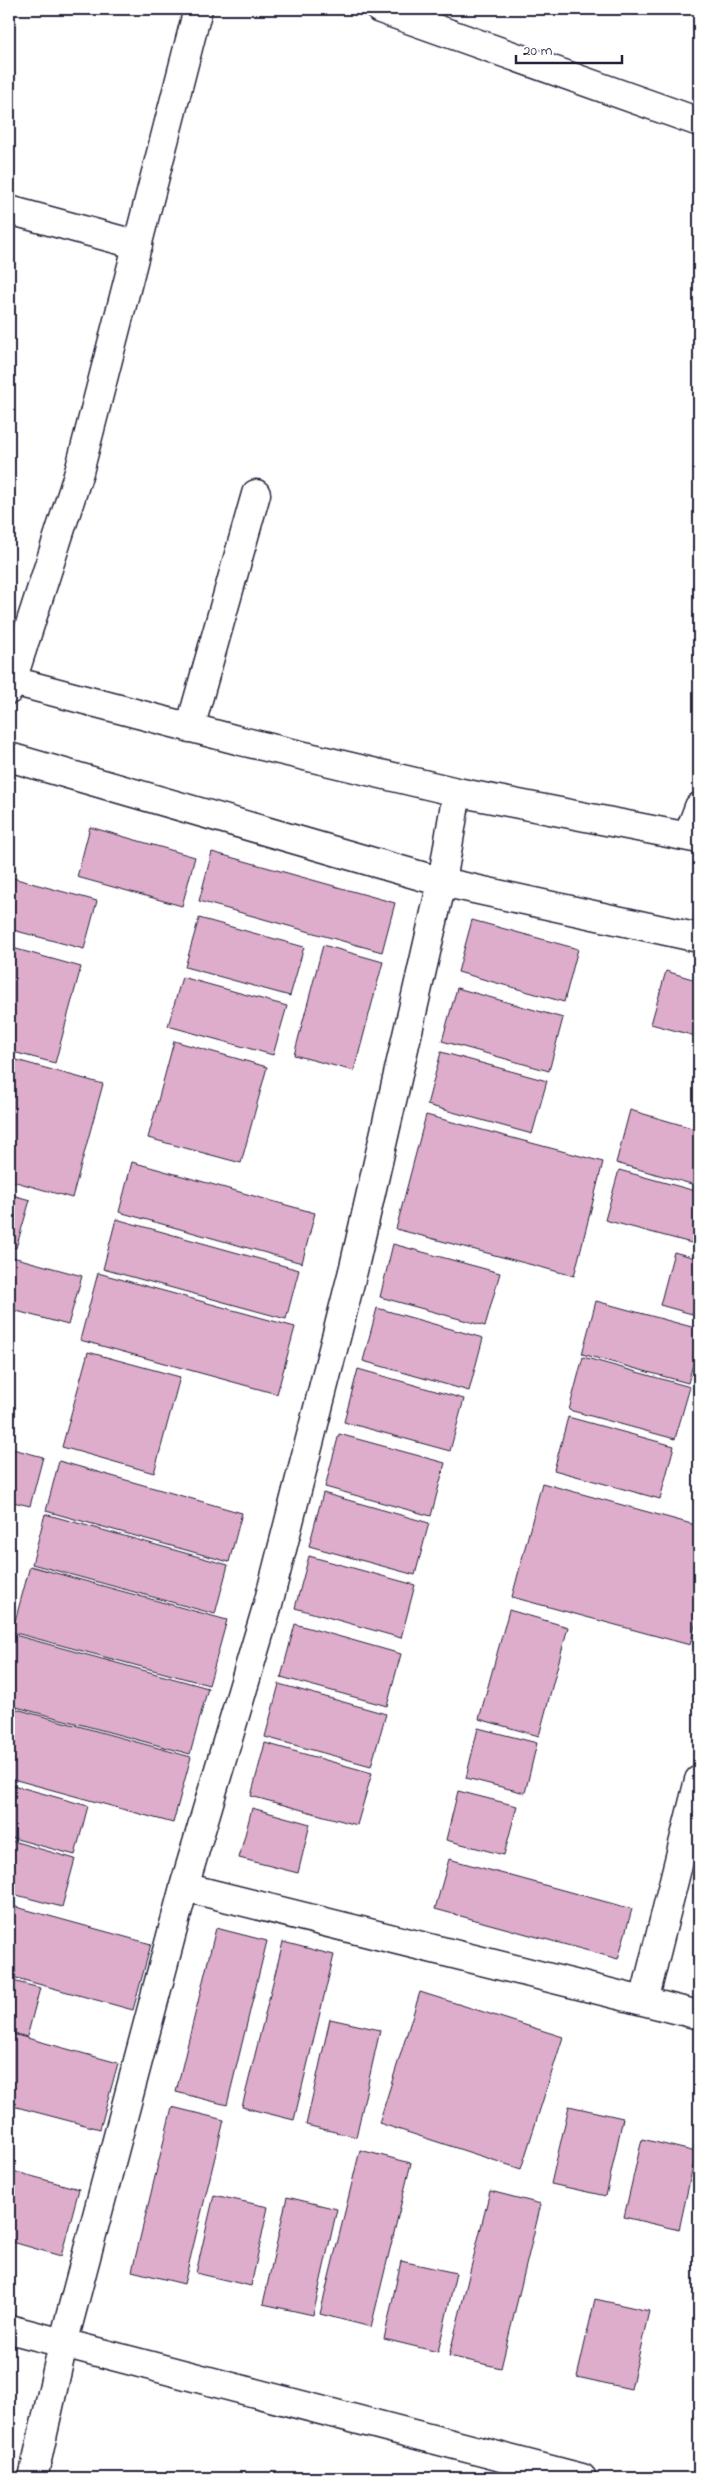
<svg xmlns="http://www.w3.org/2000/svg" width="708" height="2487" font-family="'Indie Flower',sans-serif">
	<style>
		.building { fill: #deadcb; stroke: #22223b }
		.lines { fill: none; stroke-linecap: round; stroke-linejoin: round }
		.minor-casing { stroke: #22223b; stroke-width: 31 }
		.minor { stroke: #fff; stroke-width: 28 }
	</style>
	<rect width="100%" height="100%" fill="#fff"/>
	<filter id="ink" filterUnits="userSpaceOnUse"><feTurbulence type="fractalNoise" baseFrequency=".02" numOctaves="2"/><feDisplacementMap in="SourceGraphic" scale="10" xChannelSelector="R" yChannelSelector="G"/><feConvolveMatrix kernelMatrix="1 2 1 2 8 2 1 2 1" color-interpolation-filters="sRGB"/></filter>
	<g filter="url(#ink)">
		<path class="building" d="M90 827 195 857 182 906 77 877Z
			M212 852 395 903 382 952 199 901Z
			M9 877 97 901 84 949 9 929Z
			M199 918 304 947 290 996 185 967Z
			M472 920 578 949 564 1002 458 972Z
			M323 945 383 962 354 1071 294 1055Z
			M9 947 81 967 55 1063 9 1051Z
			M666 971 699 981V1037L651 1024Z
			M182 977 287 1006 273 1055 168 1026Z
			M457 988 563 1018 549 1071 442 1041Z
			M174 1041 267 1067 241 1163 148 1138Z
			M441 1052 547 1081 532 1134 427 1105Z
			M9 1058 103 1084 72 1198 9 1180Z
			M630 1110 699 1130V1186L616 1163Z
			M426 1115 603 1162 574 1276 396 1229Z
			M132 1162 315 1213 302 1263 119 1212Z
			M619 1170 699 1192V1245L605 1220Z
			M9 1194 30 1200 16 1248 9 1246Z
			M116 1219 299 1270 286 1319 103 1269Z
			M393 1244 500 1273 485 1326 380 1297Z
			M674 1252 699 1259V1316L660 1305Z
			M9 1256 82 1276 68 1325 9 1309Z
			M98 1273 295 1327 277 1394 80 1340Z
			M596 1301 699 1329V1342L688 1383 582 1354Z
			M377 1308 483 1338 469 1391 363 1361Z
			M88 1352 180 1377 154 1473 62 1447Z
			M583 1357 690 1387 675 1439 569 1410Z
			M358 1369 464 1399 450 1451 344 1422Z
			M9 1384 14 1386 9 1404Z
			M568 1417 674 1446 660 1499 554 1470Z
			M339 1434 445 1463 431 1516 325 1487Z
			M9 1448 43 1457 30 1506 9 1501Z
			M59 1461 242 1513 229 1562 46 1511Z
			M542 1483 699 1526V1610L690 1645 512 1597Z
			M323 1493 429 1523 415 1575 309 1546Z
			M45 1514 228 1565 215 1614 32 1564Z
			M309 1556 415 1585 401 1638 295 1608Z
			M30 1566 227 1620 209 1685 12 1632Z
			M509 1610 568 1627 539 1736 479 1719Z
			M295 1624 401 1654 387 1706 281 1677Z
			M11 1634 208 1688 190 1754 9 1705V1644Z
			M279 1684 386 1714 371 1766 265 1737Z
			M9 1707 191 1757 173 1823 9 1778Z
			M478 1728 537 1743 525 1793 466 1778Z
			M265 1743 372 1773 357 1825 251 1796Z
			M9 1784 88 1806 75 1855 9 1837Z
			M458 1791 517 1806 504 1855 446 1840Z
			M252 1808 310 1824 298 1873 239 1858Z
			M9 1840 75 1859 62 1907 9 1893Z
			M449 1859 632 1909 618 1959 435 1909Z
			M9 1905 151 1944 133 2010 9 1976Z
			M216 1928 267 1941 227 2105 176 2092Z
			M283 1942 334 1955 294 2120 242 2107Z
			M9 1980 40 1988 27 2037 9 2032Z
			M420 1992 563 2037 521 2169 379 2123Z
			M330 2019 380 2030 356 2137 306 2125Z
			M9 2033 118 2063 100 2129 9 2105Z
			M569 2106 623 2118 606 2196 551 2184Z
			M172 2107 224 2120 184 2284 132 2271Z
			M642 2139 696 2152 679 2230 624 2217Z
			M360 2150 411 2163 371 2327 320 2314Z
			M9 2170 79 2189 61 2256 9 2241Z
			M490 2191 541 2204 501 2368 449 2356Z
			M214 2195 268 2207 251 2286 196 2273Z
			M287 2197 337 2209 313 2315 263 2304Z
			M401 2261 456 2273 438 2352 384 2339Z
			M595 2299 649 2311 631 2389 577 2377Z"/>
		<g class="lines">
			<defs>
				<path id="minor" d="M380 9 699 122
					M9 210 138 245
					M9 680 241 741 457 792 699 839
					M9 690 79 472 198 9
					M190 728 256 494
					M9 757 442 882 699 938
					M688 836 699 807
					M184 1887 699 2015
					M644 2001 699 1780
					M9 2329 582 2478
					M33 2478 63 2344 184 1887 268 1604 354 1267 442 882 457 792"/>
			</defs>
			<use href="#minor" class="minor-casing"/>
			<use href="#minor" class="minor"/>
		</g>
	</g>
	<rect width="708" height="2487" fill="none" stroke="#fff" stroke-width="30"/>
	<rect x="15" y="15" width="678" height="2457" fill="none" stroke="#22223b" stroke-width="2" filter="url(#ink)"/>
	<path d="M516 55v8h106v-8" fill="none" stroke="#22223b" stroke-width="2.5"/>
	<text x="523" y="55" font-size="15" fill="#22223b" stroke="#ffffff" stroke-width="4" paint-order="stroke">20 m</text>
</svg>
